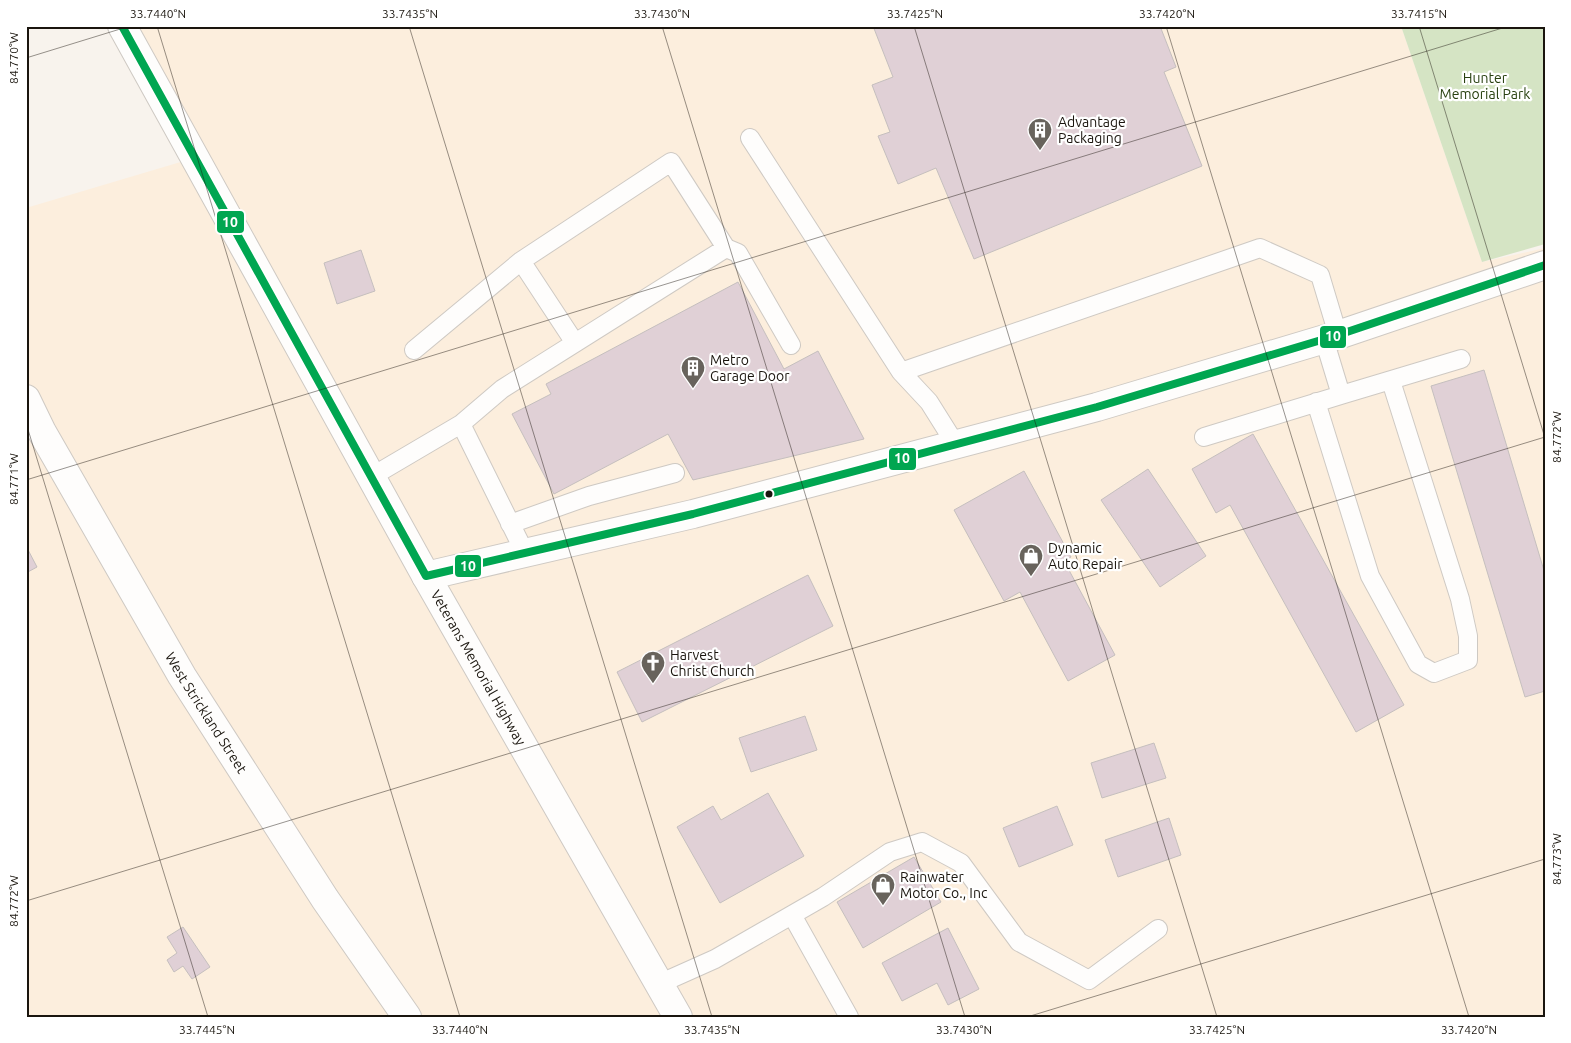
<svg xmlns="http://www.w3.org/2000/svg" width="1571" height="1043" font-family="Ubuntu,sans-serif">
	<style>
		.built { fill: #fceedd }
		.green { fill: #d5e4c4 }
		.building { fill: #e0d0d6; stroke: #c5bfbe }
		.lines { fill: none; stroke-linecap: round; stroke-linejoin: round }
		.service-casing { stroke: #cec9c3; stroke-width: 20 }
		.minor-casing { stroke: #cec9c3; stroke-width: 30 }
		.primary-casing { stroke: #cec9c3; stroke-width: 30 }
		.service { stroke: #fefdfc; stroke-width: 18 }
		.minor { stroke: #fefdfc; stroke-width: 28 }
		.primary { stroke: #fefdfc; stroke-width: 28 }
		.bus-1-casing { stroke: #fff; stroke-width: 11 }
		.bus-1 { stroke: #00a651; stroke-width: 8 }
		.ticks { fill: none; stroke: #1a150e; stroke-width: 1; stroke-opacity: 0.45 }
		.bus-dot { fill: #1a150e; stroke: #fff; stroke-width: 2 }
		.labels { text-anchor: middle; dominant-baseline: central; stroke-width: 4.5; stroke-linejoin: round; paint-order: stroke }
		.park-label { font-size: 14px; fill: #294111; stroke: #fff }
		.poi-label { font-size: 14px; fill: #1a150e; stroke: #fff; text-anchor: start }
		.street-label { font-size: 14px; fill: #1a150e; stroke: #fff }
		.line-badge { stroke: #fff; stroke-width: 2 }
		.badge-label { font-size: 14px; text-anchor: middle; font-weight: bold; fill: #fff }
		.neatline { fill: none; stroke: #1a150e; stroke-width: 2 }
		.ticks-label { font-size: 12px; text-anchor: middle; fill: #1a150e }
	</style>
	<rect width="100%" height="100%" fill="#f8f3ed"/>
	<path class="built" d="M124 26H1401L1482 262 1545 248V1017H26V208L194 158Z"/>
	<path class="green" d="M1401 26H1545V244L1482 262Z"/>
	<path class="building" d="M873 26H1160L1176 67 1164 72 1202 166 974 259 936 168 898 184 878 136 890 132 872 85 893 77Z
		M361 250 375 291 337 304 324 263Z
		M738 282 784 369 818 351 864 439 693 480 668 434 554 494 512 414 551 394 546 384Z
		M1484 370 1545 574V691L1525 697 1431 386Z
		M1253 434 1404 705 1356 732 1230 505 1216 513 1192 469Z
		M1148 469 1206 556 1160 587 1101 500Z
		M1024 471 1071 557 1064 561 1115 655 1068 681 1020 592 1004 601 954 510Z
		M26 546 37 567 26 573Z
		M808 575 833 626 642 722 617 672Z
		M805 716 817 750 751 772 739 738Z
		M1154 743 1166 778 1102 798 1091 763Z
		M768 793 804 856 720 903 677 827 713 806 721 820Z
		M1057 806 1073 845 1019 867 1003 828Z
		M1169 818 1181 855 1118 877 1105 840Z
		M914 857 941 902 863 948 837 902Z
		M183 927 210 967 192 979 183 966 174 972 167 960 177 953 167 937Z
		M948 928 979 989 948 1005 937 983 902 1001 882 963Z"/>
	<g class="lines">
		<defs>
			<path id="service" d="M750 138 901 372
				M726 248 738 253 791 345
				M521 261 575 343
				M1324 339 1341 395 1461 359
				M414 350 521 261 671 162 726 248 502 389 461 424
				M1316 402 1370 576 1418 664 1434 673 1468 660V636L1460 599 1391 381
				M1204 437 1341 395
				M956 445 929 402 901 372 1260 248 1320 275 1338 335
				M371 477 461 424 525 553
				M510 524 589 496 675 473
				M792 915 849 1017
				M659 984 715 959 823 897 890 852 922 842 961 863 1019 942 1089 980 1158 929"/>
			<g id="minor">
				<path id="s1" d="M26 399 42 432 182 676 325 899 407 1017"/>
				<path d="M426 576 693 514 1097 407 1338 335 1545 265"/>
			</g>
			<g id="primary">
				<path id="s2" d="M122 26 426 576 678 1017"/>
			</g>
		</defs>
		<use href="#service" class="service-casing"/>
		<use href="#minor" class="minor-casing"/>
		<use href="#primary" class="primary-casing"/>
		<use href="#service" class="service"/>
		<use href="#minor" class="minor"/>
		<use href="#primary" class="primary"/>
		<defs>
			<path id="bus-1" d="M122 26 426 576 693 514 1097 407 1338 335 1545 265"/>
		</defs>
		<use href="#bus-1" class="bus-1-casing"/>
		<use href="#bus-1" class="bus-1"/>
	</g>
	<path class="ticks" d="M157 26 460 1017M409 26 712 1017M662 26 965 1017M914 26 1217 1017M1166 26 1469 1017M1419 26 1545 438M26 58 130 26M26 423 208 1017M26 480 1509 26M26 901 1545 437M1027 1017 1545 859"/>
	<defs>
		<symbol id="building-pin" viewBox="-11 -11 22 30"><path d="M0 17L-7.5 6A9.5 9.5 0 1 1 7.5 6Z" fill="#68635c" stroke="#fff"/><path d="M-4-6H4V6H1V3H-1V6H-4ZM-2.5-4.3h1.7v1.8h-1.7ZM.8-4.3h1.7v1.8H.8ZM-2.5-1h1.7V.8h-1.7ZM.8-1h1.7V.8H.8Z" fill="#fff"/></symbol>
		<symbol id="shop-pin" viewBox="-11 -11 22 30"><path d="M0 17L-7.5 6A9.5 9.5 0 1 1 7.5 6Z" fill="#68635c" stroke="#fff"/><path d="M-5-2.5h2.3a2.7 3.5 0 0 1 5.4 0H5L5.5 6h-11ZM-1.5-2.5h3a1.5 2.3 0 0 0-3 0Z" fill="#fff"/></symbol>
		<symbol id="church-pin" viewBox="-11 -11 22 30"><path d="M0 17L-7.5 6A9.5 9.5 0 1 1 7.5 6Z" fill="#68635c" stroke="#fff"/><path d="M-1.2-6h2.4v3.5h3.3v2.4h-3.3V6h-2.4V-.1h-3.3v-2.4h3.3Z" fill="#fff"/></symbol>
	</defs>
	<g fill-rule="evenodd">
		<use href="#building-pin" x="1026" y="116" width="28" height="38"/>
		<use href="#building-pin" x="679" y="354" width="28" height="38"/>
		<use href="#shop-pin" x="1017" y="542" width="28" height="38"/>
		<use href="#church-pin" x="639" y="649" width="28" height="38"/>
		<use href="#shop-pin" x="869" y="871" width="28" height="38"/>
	</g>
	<circle class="bus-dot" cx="769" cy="494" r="4.5"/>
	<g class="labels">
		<g class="park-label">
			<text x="1485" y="78">Hunter<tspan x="1485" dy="16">Memorial Park</tspan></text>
		</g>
		<g class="poi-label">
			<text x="1058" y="122">Advantage<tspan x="1058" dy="16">Packaging</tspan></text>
			<text x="710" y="360">Metro<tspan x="710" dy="16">Garage Door</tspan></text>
			<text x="1048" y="548">Dynamic<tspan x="1048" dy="16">Auto Repair</tspan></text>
			<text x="670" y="655">Harvest<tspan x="670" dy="16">Christ Church</tspan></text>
			<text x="900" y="877">Rainwater<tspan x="900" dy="16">Motor Co., Inc</tspan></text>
		</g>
		<g class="street-label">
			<text stroke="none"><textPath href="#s2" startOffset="734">Veterans Memorial Highway</textPath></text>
			<text stroke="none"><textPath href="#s1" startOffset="362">West Strickland Street</textPath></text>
		</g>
	</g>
	<g class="line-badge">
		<rect x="216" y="210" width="29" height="24" rx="5" fill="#00a651"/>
		<rect x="1319" y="325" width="28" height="24" rx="5" fill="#00a651"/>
		<rect x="888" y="447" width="29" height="24" rx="5" fill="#00a651"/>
		<rect x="454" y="554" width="28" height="24" rx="5" fill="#00a651"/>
	</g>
	<g class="badge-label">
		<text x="230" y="227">10</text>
		<text x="1333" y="341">10</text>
		<text x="902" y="463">10</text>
		<text x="468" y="571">10</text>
	</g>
	<rect width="1571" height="1043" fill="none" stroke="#ffffff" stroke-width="55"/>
	<rect x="28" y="28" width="1516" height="988" class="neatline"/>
	<g class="ticks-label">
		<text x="158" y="18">33.7440°N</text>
		<text x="410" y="18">33.7435°N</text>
		<text x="662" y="18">33.7430°N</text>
		<text x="915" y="18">33.7425°N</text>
		<text x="1167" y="18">33.7420°N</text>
		<text x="1419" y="18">33.7415°N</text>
		<text transform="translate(14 58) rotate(-90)" y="4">84.770°W</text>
		<text transform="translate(1557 437) rotate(-90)" y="4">84.772°W</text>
		<text transform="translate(14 479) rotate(-90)" y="4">84.771°W</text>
		<text transform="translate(1557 859) rotate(-90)" y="4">84.773°W</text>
		<text transform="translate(14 901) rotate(-90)" y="4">84.772°W</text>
		<text x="207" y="1034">33.7445°N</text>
		<text x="460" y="1034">33.7440°N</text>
		<text x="712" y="1034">33.7435°N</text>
		<text x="964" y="1034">33.7430°N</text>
		<text x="1217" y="1034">33.7425°N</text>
		<text x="1469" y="1034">33.7420°N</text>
	</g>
</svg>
